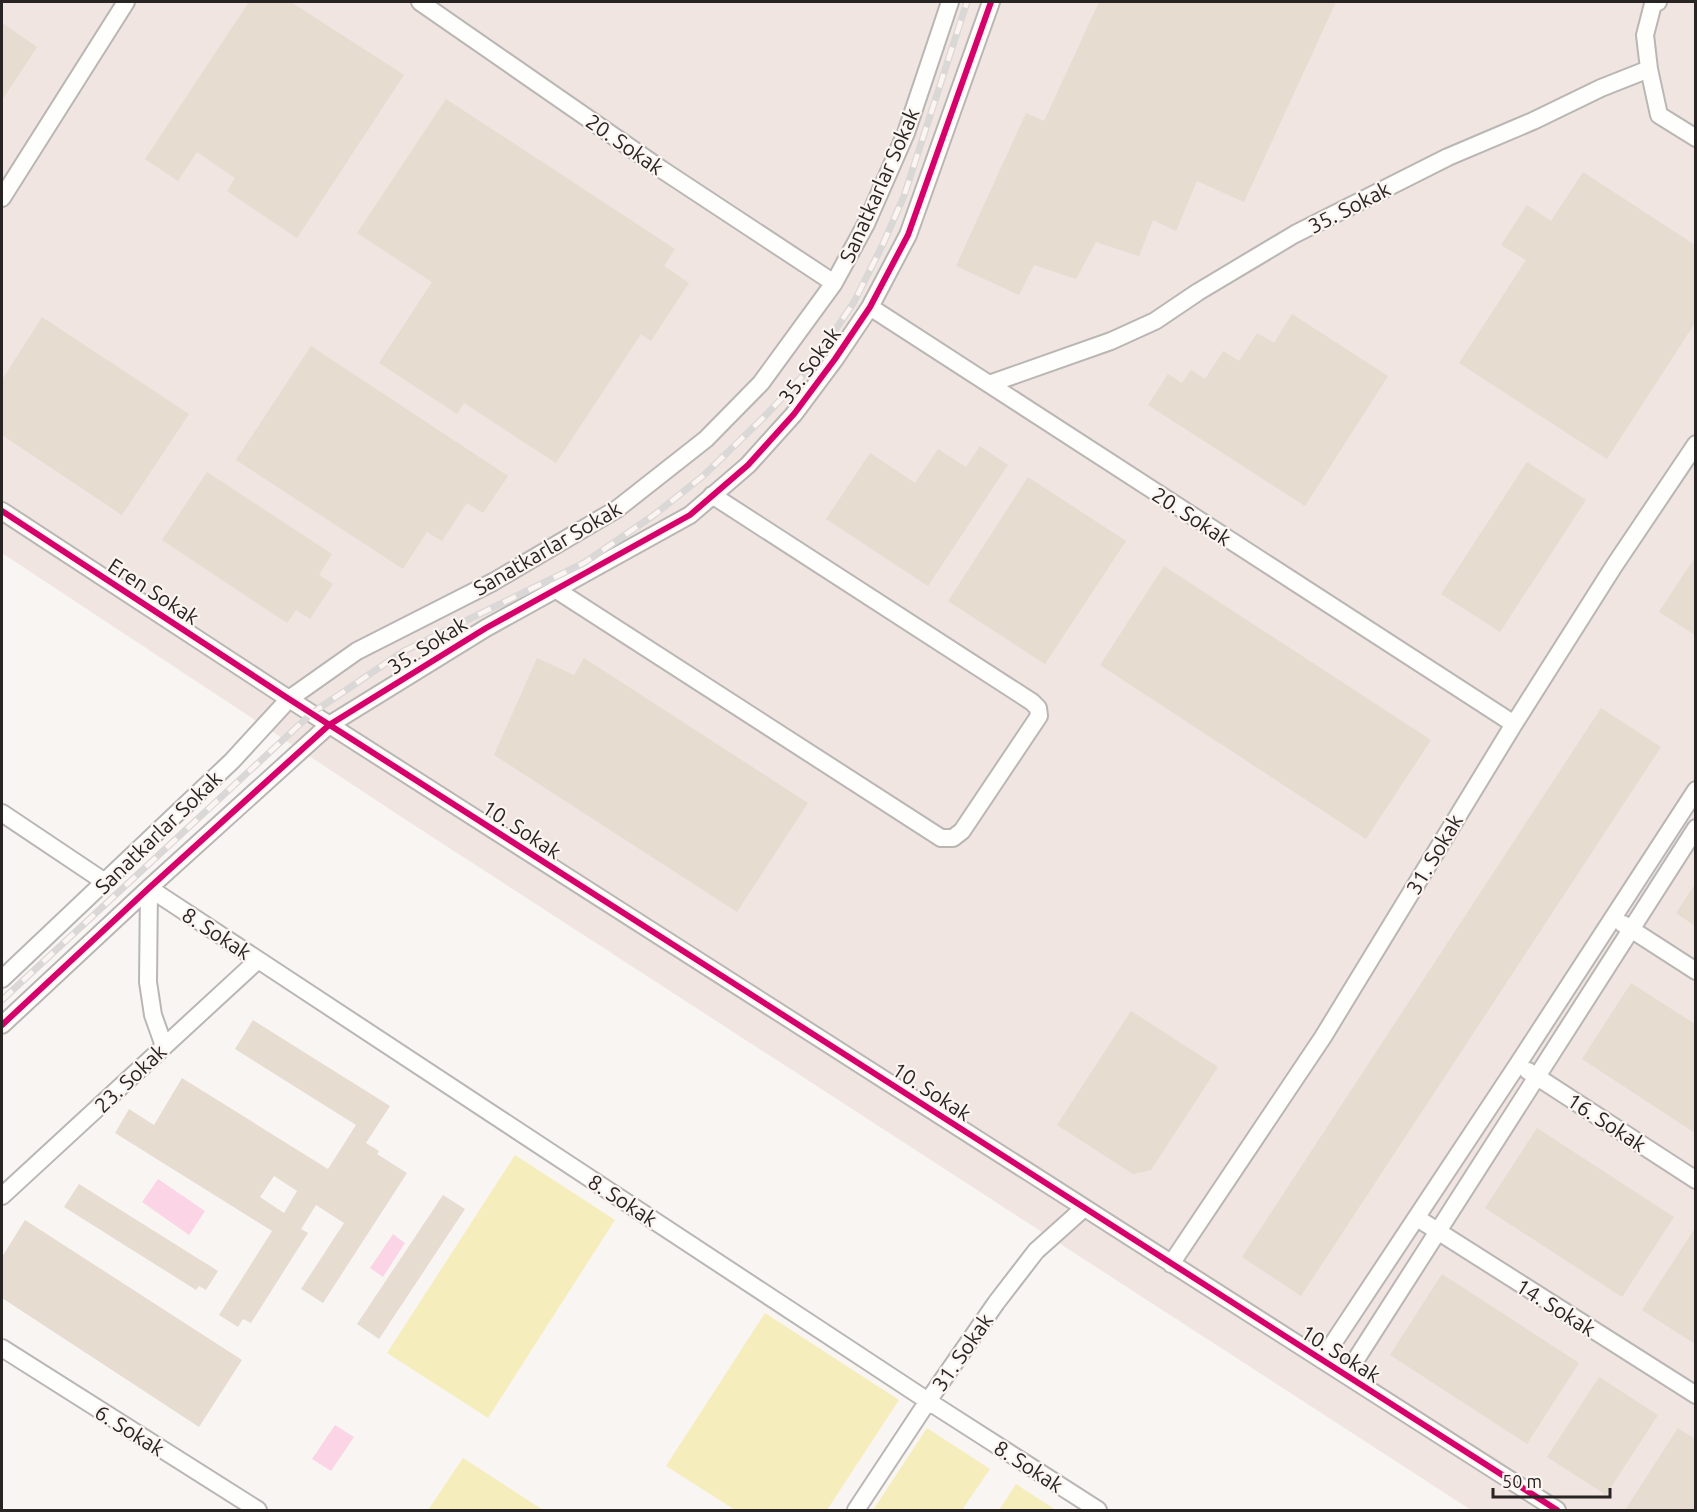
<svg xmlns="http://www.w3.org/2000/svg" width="1697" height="1512" font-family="Ubuntu,sans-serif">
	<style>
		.built { fill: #f0e5e0 }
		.green { fill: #f5eebc }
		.water { fill: #fbd5e6 }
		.building { fill: #e6dcd0; fill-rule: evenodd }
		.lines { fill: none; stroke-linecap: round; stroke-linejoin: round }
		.minor-casing { stroke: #b9b6b4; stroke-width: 20 }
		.minor { stroke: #fefefd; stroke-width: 16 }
		.rail-casing { stroke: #dad8d7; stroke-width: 7 }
		.rail { stroke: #fcf4f0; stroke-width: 4.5; stroke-dasharray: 14; stroke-linecap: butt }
		.cycleway-casing { stroke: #fcf4f0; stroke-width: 10 }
		.cycleway { stroke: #d6006c; stroke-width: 6 }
		.labels { text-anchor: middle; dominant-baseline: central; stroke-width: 4.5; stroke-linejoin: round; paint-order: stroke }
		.street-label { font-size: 21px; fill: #272423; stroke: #fcf4f0 }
	</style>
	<rect width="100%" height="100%" fill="#f9f5f3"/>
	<path class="built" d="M2 2H1695V1510H1471L403 818 2 553Z"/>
	<path class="green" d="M515 1155 615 1220 488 1418 387 1353Z
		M765 1313 899 1400 827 1510H735L666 1466Z
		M927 1428 990 1469 962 1510H873Z
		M463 1458 543 1510H428Z
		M1016 1484 1056 1510H999Z"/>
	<path class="water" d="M158 1179 205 1211 189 1235 142 1202Z
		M393 1234 405 1243 383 1277 370 1268Z
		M335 1425 354 1437 331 1471 312 1459Z"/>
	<path class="building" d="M249 2H291L404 75 297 238 227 191 235 178 197 152 178 181 145 159Z
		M1099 2H1336L1244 202 1197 181 1176 231 1153 220 1139 256 1096 242 1076 279 1034 265 1019 295 956 266 1026 113 1044 121Z
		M2 23 37 47 2 100Z
		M446 99 675 249 664 266 689 283 651 341 641 334 556 463 464 403 457 414 379 363 432 282 357 233Z
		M1583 172 1695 245V323L1607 459 1459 363 1526 260 1501 245 1527 205 1551 221Z
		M1292 314 1388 376 1305 506 1148 405 1168 374 1182 383 1191 370 1205 379 1223 351 1239 361 1257 333 1274 343Z
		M42 317 189 414 122 515 2 435V380Z
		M311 346 508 476 483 513 467 503 442 541 427 532 403 569 236 460Z
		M980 446 1008 465 928 586 826 519 870 453 915 483 938 449 966 467Z
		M1527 462 1586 500 1500 632 1441 594Z
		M207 472 332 554 319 575 333 584 310 619 296 610 287 623 162 540Z
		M1028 477 1126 541 1045 664 948 601Z
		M1695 557V635L1659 612Z
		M1164 566 1431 740 1366 839 1100 665Z
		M537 658 574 675 584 658 808 803 737 912 494 755Z
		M1601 708 1661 747 1301 1296 1242 1257Z
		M1695 884V926L1676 913Z
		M1631 983 1695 1024V1133L1582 1059Z
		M1131 1011 1218 1067 1151 1170 1133 1174 1057 1125Z
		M253 1020 390 1106 366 1143 379 1151 377 1154 407 1173 323 1303 301 1289 344 1223 316 1205 301 1229 308 1233 251 1323 243 1319 238 1327 219 1315 272 1231 115 1133 129 1109 154 1125 182 1078 328 1169 356 1125 235 1049ZM274 1176 297 1191 284 1213 260 1197Z
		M1537 1128 1674 1217 1622 1297 1485 1208Z
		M79 1184 218 1271 206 1290 199 1286 196 1290 64 1207Z
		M443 1195 465 1209 379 1339 357 1324Z
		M25 1220 242 1360 199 1427 2 1298V1257Z
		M1695 1228V1344L1642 1310Z
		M1442 1274 1579 1363 1527 1444 1390 1355Z
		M1599 1377 1658 1415 1606 1495 1547 1457Z
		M1678 1428 1695 1439V1510H1625Z"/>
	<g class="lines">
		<defs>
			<path id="minor" d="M420 2 661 169 834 283
				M1649 69 1659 115 1696 138
				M2 198 126 2
				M870 307 1514 724
				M989 384 1111 341 1155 321 1198 292 1295 234 1448 157 1533 121 1601 88 1649 69 1645 35 1653 4 1658 2
				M2 511 289 699 1557 1510
				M555 589 941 838H953L962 831 1039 716 1038 708 1032 702 712 495
				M2 813 105 882
				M149 888 928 1401 1098 1510
				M149 888 148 982 153 1015 164 1046
				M1623 924 1696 971
				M2 979 232 761 289 699 357 651 493 582 617 509 706 439 761 383 834 283 866 224 906 133 950 2
				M2 1025 149 888 329 725 486 628 690 515 748 465 794 414 835 359 870 307 908 235 991 2
				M1528 1071 1696 1180
				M2 1196 258 960
				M1417 1218 1696 1395
				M1171 1264 1323 1037 1514 724 1614 566 1696 444
				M2 1348 258 1510
				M1322 1360 1518 1064 1696 790
				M1346 1375 1696 828
				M856 1510 928 1401 996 1303 1036 1251 1084 1208"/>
		</defs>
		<use href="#minor" class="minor-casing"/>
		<use href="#minor" class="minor"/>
		<defs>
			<path id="rail" d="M2 1000 312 713 404 651 584 563 654 515 703 476 763 418 800 379 826 344 854 302 883 244 904 196 967 2"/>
		</defs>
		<use href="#rail" class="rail-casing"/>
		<use href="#rail" class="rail"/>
		<defs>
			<path id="cycleway" d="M2 511 289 699 1557 1510
				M2 1025 149 888 329 725 486 628 690 515 748 465 794 414 835 359 870 307 908 235 991 2"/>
		</defs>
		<use href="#cycleway" class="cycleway-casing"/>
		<use href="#cycleway" class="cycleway"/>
	</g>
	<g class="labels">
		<g class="street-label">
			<text transform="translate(625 144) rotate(35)">20. Sokak</text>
			<text transform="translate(879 185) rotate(-66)">Sanatkarlar Sokak</text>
			<text transform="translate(1349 207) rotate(-27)">35. Sokak</text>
			<text transform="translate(809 365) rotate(-54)">35. Sokak</text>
			<text transform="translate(1192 516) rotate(33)">20. Sokak</text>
			<text transform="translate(547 548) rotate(-30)">Sanatkarlar Sokak</text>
			<text transform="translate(154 591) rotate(33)">Eren Sokak</text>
			<text transform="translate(427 645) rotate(-32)">35. Sokak</text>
			<text transform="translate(522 829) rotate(33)">10. Sokak</text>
			<text transform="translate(158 832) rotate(-44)">Sanatkarlar Sokak</text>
			<text transform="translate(1434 854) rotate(-59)">31. Sokak</text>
			<text transform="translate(217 933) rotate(33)">8. Sokak</text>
			<text transform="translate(130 1078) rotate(-43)">23. Sokak</text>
			<text transform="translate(932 1091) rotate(33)">10. Sokak</text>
			<text transform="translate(1607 1122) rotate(33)">16. Sokak</text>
			<text transform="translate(623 1200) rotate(33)">8. Sokak</text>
			<text transform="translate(1556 1307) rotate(32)">14. Sokak</text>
			<text transform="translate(962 1352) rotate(-55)">31. Sokak</text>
			<text transform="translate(1341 1353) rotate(32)">10. Sokak</text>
			<text transform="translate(130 1430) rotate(32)">6. Sokak</text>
			<text transform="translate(1029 1466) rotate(33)">8. Sokak</text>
		</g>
	</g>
	<rect width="1697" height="1512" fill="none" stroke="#272423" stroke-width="6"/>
	<path d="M1493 1488v9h117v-9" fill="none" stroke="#272423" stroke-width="3"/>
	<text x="1502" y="1488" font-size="18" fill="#272423" stroke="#fcf4f0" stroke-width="4.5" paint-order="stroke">50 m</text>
</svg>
